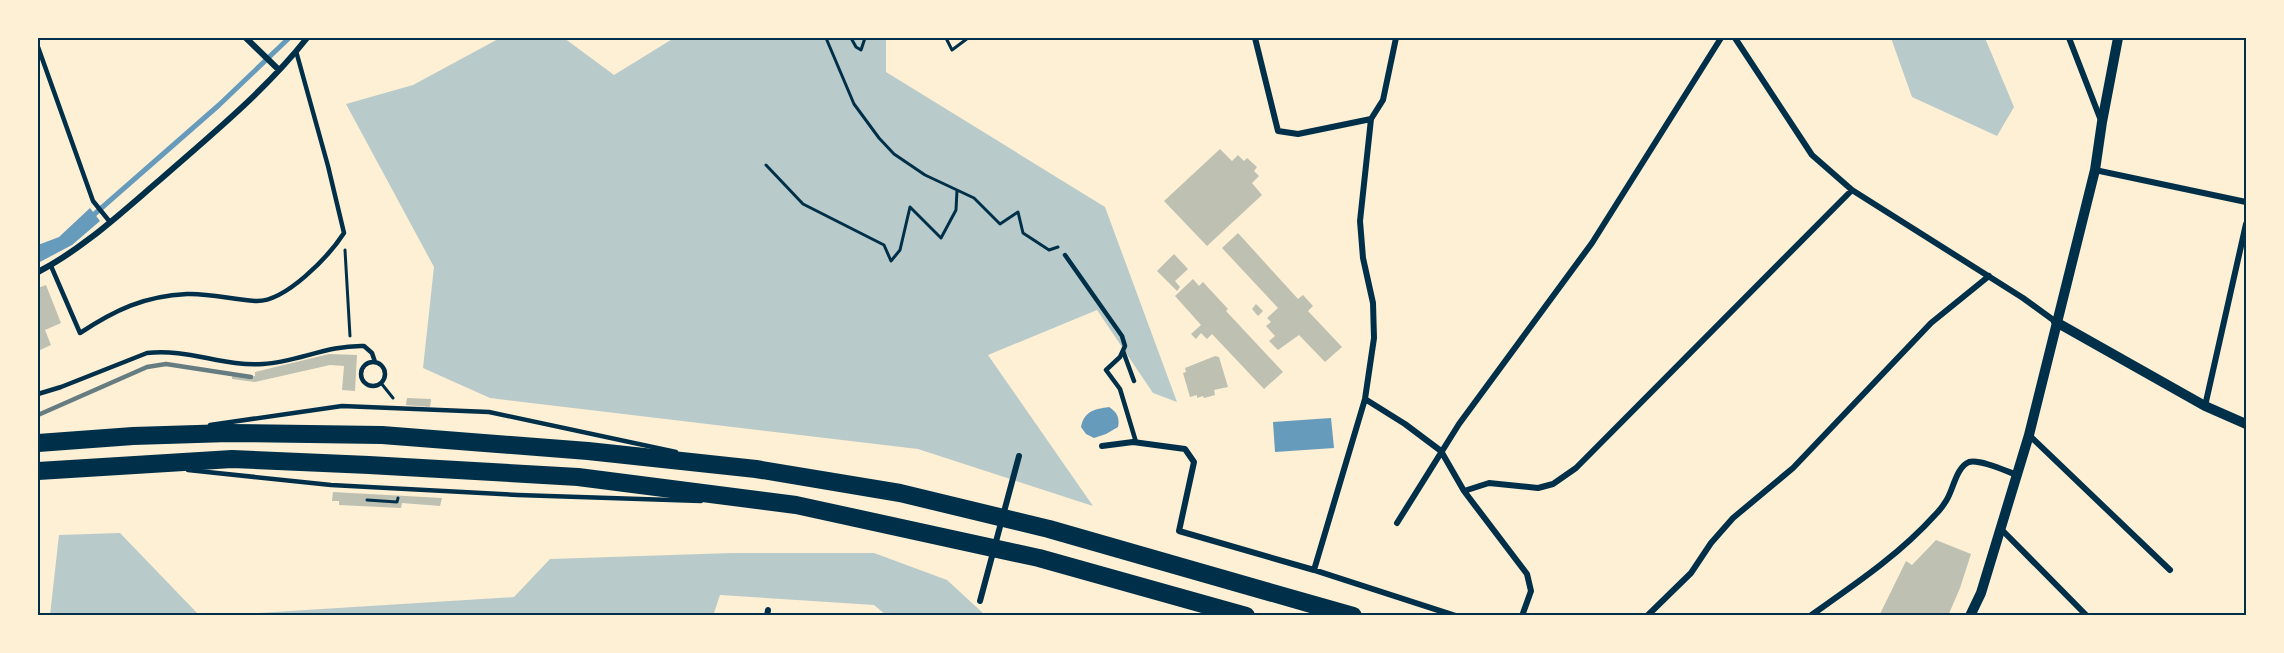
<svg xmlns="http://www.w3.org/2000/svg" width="2284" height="653" font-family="Ubuntu,sans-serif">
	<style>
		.green { fill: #b9caca }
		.water { fill: #669bbc }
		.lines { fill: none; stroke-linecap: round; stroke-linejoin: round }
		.stream { stroke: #669bbc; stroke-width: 5 }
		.building { fill: #bec0b2 }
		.path { stroke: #003049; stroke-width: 3 }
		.service { stroke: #003049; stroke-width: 4.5 }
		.minor { stroke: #003049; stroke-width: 6 }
		.tertiary { stroke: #003049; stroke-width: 10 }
		.motorway { stroke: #003049; stroke-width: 18 }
		.rail { stroke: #657d81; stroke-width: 4.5 }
		.neatline { fill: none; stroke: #003049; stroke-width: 2 }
	</style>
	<rect width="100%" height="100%" fill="#fdf0d5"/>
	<path class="green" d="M500 38H564L614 75 674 38H886V72L1105 207 1177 402 1153 393 1097 310 988 355 1093 506 918 449 490 398 423 368 434 267 346 104 413 85Z
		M1891 38H1985L2014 107 1997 136 1912 97Z
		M120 533 199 615H50L59 535Z
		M732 553H874L947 580 985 615H886L874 605 720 595 713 616 227 615 514 597 550 559Z"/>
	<path class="water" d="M90 208 100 221 72 245 38 263V245L59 237Z
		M1109 407C1117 412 1120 418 1118 427L1106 434 1094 438 1086 434 1081 427C1084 411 1095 409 1109 407Z
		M1331 418 1334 448 1275 452 1273 422Z"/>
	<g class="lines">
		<path class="stream" d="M90 218 219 105 289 38"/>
	</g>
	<path class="building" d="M1220 149 1232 161 1238 155 1244 161 1247 158 1257 167 1254 171 1259 176 1252 183 1262 195 1207 246 1164 201Z
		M1238 233 1298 299 1303 295 1313 306 1308 311 1342 347 1325 362 1299 335 1278 350 1269 341 1275 336 1266 326 1271 322 1267 318 1278 308 1222 248Z
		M1174 254 1188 269 1175 281 1180 287 1177 291 1157 271Z
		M1193 279 1199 286 1203 282 1228 309 1226 311 1283 372 1264 389 1212 334 1207 339 1201 333 1196 339 1191 334 1201 325 1175 296Z
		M46 285 61 323 45 330 51 345 38 351V288Z
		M1256 304 1263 311 1258 316 1252 309Z
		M329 354 357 355 355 391 342 390 344 366 330 365 255 382 232 379V374L251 377 255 376V372Z
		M1215 356 1219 357 1228 387 1214 390 1215 395 1204 398 1203 396 1197 398V395L1190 397 1183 373 1186 372 1185 368Z
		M407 398 431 399 430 407 406 405Z
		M333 492 442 498 440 506 402 503 401 508 339 505V501H332Z
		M1936 540 1971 554 1960 588 1948 616H1879L1906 561 1912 565Z"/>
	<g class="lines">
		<path class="path" d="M826 38 854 104 879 138 894 154 925 175 974 198 1000 224 1018 212 1023 233 1049 250 1058 247
			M851 38 856 47 861 50 865 38
			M946 38 952 50 968 38
			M766 165 803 204 884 245 891 261 900 250 910 207 941 238 956 210 957 190
			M345 250 350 336
			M381 383 393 398
			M367 500 397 502 398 498"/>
		<path class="service" d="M38 47 93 201 110 222
			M1065 255 1122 336 1125 346 1120 357 1106 370 1120 389 1136 442
			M51 266 80 333C115 310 144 296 187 294 210 293 233 300 255 301 285 303 329 256 344 233L328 166 296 51
			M1123 351 1134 381
			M361 374a12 12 0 1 1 24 0a12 12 0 1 1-24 0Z
			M38 394 61 387 147 353C187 348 224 367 263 364 298 362 327 345 364 346L372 353 375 362
			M210 425 342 406 489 412 676 452
			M188 470 331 485 518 495 701 501"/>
		<path class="minor" d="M246 38 279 70
			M1255 38 1278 131 1298 134 1371 119
			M1735 38 1812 155 1852 190 2023 298 2056 322
			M2069 38 2100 118
			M2095 170 2246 202
			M38 272C84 248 122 212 162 178 212 134 265 91 307 38
			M1365 399 1405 424 1441 451 1464 491 1527 574 1531 591 1522 616
			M2205 406 2246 224
			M2029 435 2170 570
			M1102 446 1133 442 1185 449 1194 462 1179 531 1314 570 1456 616
			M1464 491 1489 483 1538 488 1553 484 1576 468 1852 190
			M1397 523 1459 424 1592 243 1721 38
			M2002 530 2087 616
			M1314 570 1365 399 1374 338 1373 303 1363 258 1360 221 1371 119 1383 100 1396 38
			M980 601 1019 456
			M767 616 768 610
			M1647 616 1691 573 1711 543 1733 518 1793 468 1931 323 1989 276
			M1810 616C1854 585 1899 555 1935 515 1939 511 1943 506 1946 501 1953 491 1956 467 1969 462 1980 459 2006 471 2017 475"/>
		<path class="tertiary" d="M2056 322 2205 406 2246 424
			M1970 616 1981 593 2029 435 2095 170 2102 122 2118 38"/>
		<path class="motorway" d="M38 443 133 436 229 433 382 435 588 451 756 469 900 493 1049 529 1353 616
			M38 471 232 459 369 465 578 477 796 505 1039 558 1246 616"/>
		<path class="rail" d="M38 415 147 367 166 364 251 377"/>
	</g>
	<rect width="2284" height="653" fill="none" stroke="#fdf0d5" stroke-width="78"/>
	<rect x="39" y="39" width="2206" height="575" class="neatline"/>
</svg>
